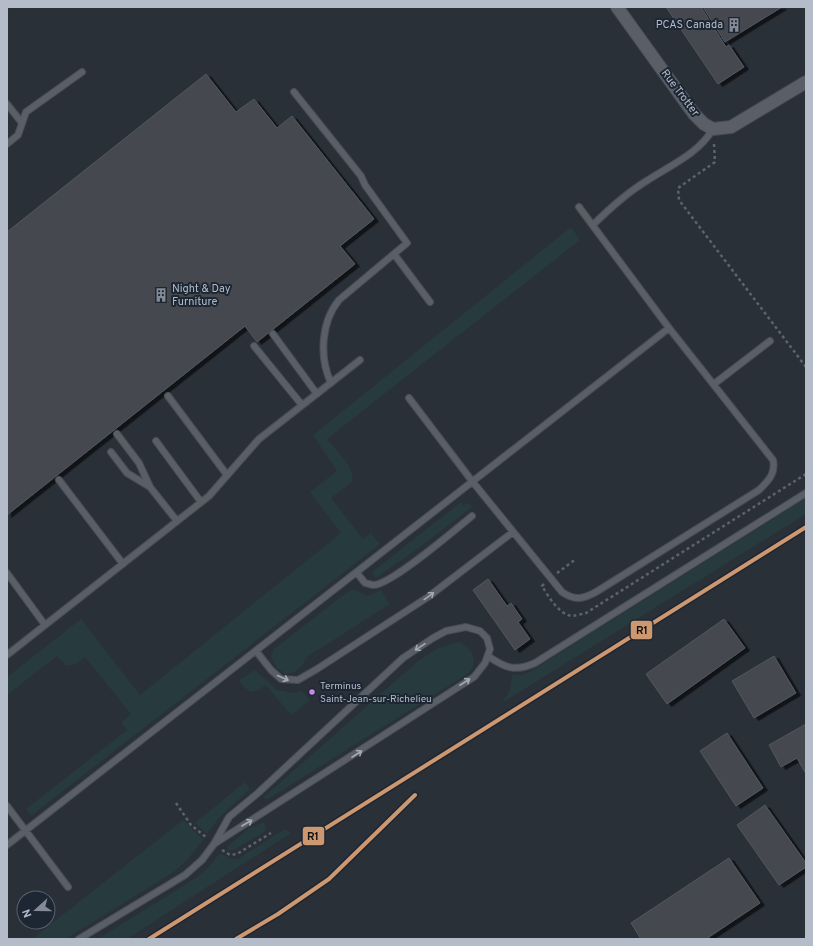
<svg xmlns="http://www.w3.org/2000/svg" width="813" height="946" font-family="Overpass,sans-serif">
	<style>
		.green { fill: #273a3e }
		.building { fill: #444950; stroke: #52575f; filter: url(#shadow) }
		.lines { fill: none; stroke-linecap: round; stroke-linejoin: round }
		.service-casing { stroke: #484c53; stroke-width: 8 }
		.minor-casing { stroke: #484c53; stroke-width: 14 }
		.path { stroke: #5d636a; stroke-width: 2.5; stroke-dasharray: 3 3; stroke-linecap: butt }
		.service { stroke: #5a5e66; stroke-width: 6 }
		.minor { stroke: #5a5e66; stroke-width: 12 }
		.rail-1-casing { stroke: #1d2633; stroke-width: 7 }
		.rail-1 { stroke: #cd976f; stroke-width: 4 }
		.oneway { stroke: #a2a9b5 }
		.bus-dot { fill: #c787e3; stroke: #1d2633; stroke-width: 1.5 }
		.labels { text-anchor: middle; dominant-baseline: central; stroke-width: 4; stroke-linejoin: round; paint-order: stroke }
		.bus-label { font-size: 10px; fill: #b4bcc9; stroke: #1d2633; text-anchor: start }
		.poi-label { font-size: 11px; fill: #b4bcc9; stroke: #1d2633; text-anchor: end }
		.street-label { font-size: 11px; fill: #b4bcc9; stroke: #1d2633 }
		.line-badge { stroke: #1d2633; stroke-width: 1.5 }
		.pale-badge-label { font-size: 11px; text-anchor: middle; font-weight: bold; fill: #111 }
	</style>
	<defs>
		<filter id="shadow"><feDropShadow dx="4.5" dy="2.5" stdDeviation="0" flood-color="#0009"/></filter>
	</defs>
	<rect width="100%" height="100%" fill="#2a3038"/>
	<path class="green" d="M571 227 580 240 327 439C334 448 359 471 351 482 346 488 337 493 331 498L363 539 371 533 380 544 31 816 26 809 127 730 121 723 131 714 85 657 76 664 66 666 57 656 7 695V677L81 619 140 695 341 533 310 492 337 471 313 435Z
		M806 498V514L502 703 510 690 512 675H522L530 672Z
		M461 502 463 505 468 503 472 507 416 550 376 578 372 572Z
		M354 589 367 596 381 590 390 604 307 657C302 666 297 674 285 674L277 668 271 657 274 649 346 593Z
		M459 642C472 648 479 660 469 673L268 799 264 798 265 796 418 661 438 648Z
		M255 670 277 690 294 693 302 691 310 700 291 715 266 685C252 695 249 694 239 680Z
		M245 782 250 789 219 818 207 834 195 823Z
		M183 820 203 840 187 860 175 871 66 939H32Z
		M264 822 266 829 264 832 234 850H229L226 848 249 828Z
		M285 829 291 833 127 939H98L199 876 207 869 220 853 231 859H238Z"/>
	<path class="building" d="M666 7H701L726 47 729 45 744 67 718 84Z
		M703 7H782L725 42Z
		M206 74 236 112 254 99 277 128 292 116 374 219 340 246 355 264 257 342 245 326 7 515V232Z
		M488 579 507 606 511 603 522 619 518 622 530 639 515 650 473 590Z
		M724 619 745 648 667 704 646 674Z
		M774 656 796 693 754 718 732 681Z
		M806 724V774L797 758 781 767 769 745Z
		M727 733 763 788 736 806 700 751Z
		M765 805 806 863V867L779 885 737 825Z
		M729 858 760 903 706 939H641L631 923Z"/>
	<g class="lines">
		<defs>
			<path id="service" d="M294 92 361 176 365 185 407 243 339 300C321 322 319 357 331 383
				M7 104 22 123
				M7 144 18 135 26 112 82 72
				M593 225C609 209 628 192 648 180 671 165 699 153 713 129
				M394 254 430 302
				M273 334 317 394
				M254 346 302 405
				M714 384 770 341
				M168 396 227 475
				M409 398 472 481 562 592C575 601 583 599 596 592L759 490C768 481 776 474 773 460L669 328 579 207
				M117 434 139 463 150 487
				M156 441 201 502
				M111 452 127 473 150 487 177 521
				M59 480 123 564
				M7 573 45 625
				M357 573 365 583C367 583 371 585 374 585 392 584 456 529 472 516
				M256 651 271 670 281 679 298 680 317 669 428 597 513 532
				M7 655 209 496 259 439 360 360
				M488 656C505 668 515 672 535 663L806 493
				M7 806 68 887
				M7 845 669 328
				M79 939 185 875 202 860 214 844 229 817 258 793 403 658 433 638 446 631 466 627 480 631 487 638 490 649 485 663 474 677 214 844"/>
			<path id="minor" d="M617 7 694 114 704 124 713 129 731 127 806 82"/>
		</defs>
		<use href="#service" class="service-casing"/>
		<use href="#minor" class="minor-casing"/>
		<path class="path" d="M714 144 715 162 678 188 679 200 806 367
			M557 573 576 559
			M544 584 542 586C548 596 560 616 573 616 577 615 582 614 586 613L806 474
			M176 803 191 825 207 838
			M222 850 230 855 237 854 271 833"/>
		<use href="#service" class="service"/>
		<use href="#minor" class="minor"/>
		<defs>
			<path id="rail-1" d="M149 939 806 527
				M236 939 278 914 329 879 415 795"/>
		</defs>
		<use href="#rail-1" class="rail-1-casing"/>
		<use href="#rail-1" class="rail-1"/>
	</g>
	<defs><path id="oneway-shaft" d="M-6 0H5M1.5-3L5.5 0L1.5 3" fill="none" stroke-width="1.6" stroke-linecap="round" stroke-linejoin="round"/></defs>
	<g class="oneway">
		<use href="#oneway-shaft" transform="translate(429 596) rotate(-36)"/>
		<use href="#oneway-shaft" transform="translate(420 647) rotate(146)"/>
		<use href="#oneway-shaft" transform="translate(283 678) rotate(24)"/>
		<use href="#oneway-shaft" transform="translate(465 682) rotate(-33)"/>
		<use href="#oneway-shaft" transform="translate(357 754) rotate(-33)"/>
		<use href="#oneway-shaft" transform="translate(247 823) rotate(-30)"/>
	</g>
	<defs>
		<symbol id="building-bare" viewBox="-9 -9 18 18"><path d="M-4-6H4V6H1V3H-1V6H-4ZM-2.5-4.3h1.7v1.8h-1.7ZM.8-4.3h1.7v1.8H.8ZM-2.5-1h1.7V.8h-1.7ZM.8-1h1.7V.8H.8Z" fill="#848b96" stroke="#1d2633" stroke-width="2.5" paint-order="stroke"/></symbol>
	</defs>
	<g fill-rule="evenodd">
		<use href="#building-bare" x="724" y="15" width="20" height="20"/>
		<use href="#building-bare" x="151" y="285" width="20" height="20"/>
	</g>
	<circle class="bus-dot" cx="312" cy="692" r="3.5"/>
	<g class="labels">
		<g class="bus-label">
			<text x="320" y="686">Terminus<tspan x="320" dy="13">Saint-Jean-sur-Richelieu</tspan></text>
		</g>
		<g class="poi-label">
			<text x="723" y="25">PCAS Canada</text>
			<text x="172" y="289" text-anchor="start">Night &amp; Day<tspan x="172" dy="13">Furniture</tspan></text>
		</g>
		<g class="street-label">
			<text transform="translate(680 93) rotate(53)">Rue Trotter</text>
		</g>
	</g>
	<g class="line-badge">
		<rect x="630" y="620" width="23" height="20" rx="4" fill="#cd976f"/>
		<rect x="302" y="826" width="23" height="20" rx="4" fill="#cd976f"/>
	</g>
	<g class="pale-badge-label">
		<text x="642" y="634">R1</text>
		<text x="313" y="840">R1</text>
	</g>
	<rect width="813" height="946" fill="none" stroke="#b4bcc9" stroke-width="16"/>
	<g transform="translate(36 910) rotate(249)"><circle r="19" fill="#1d2633" stroke="#59626f"/>
	<path d="M0-3L7 15L0 10L-7 15Z" fill="#848b96"/>
	<text y="-6" font-size="11" font-weight="bold" text-anchor="middle" fill="#b4bcc9">N</text>
	</g>
</svg>
